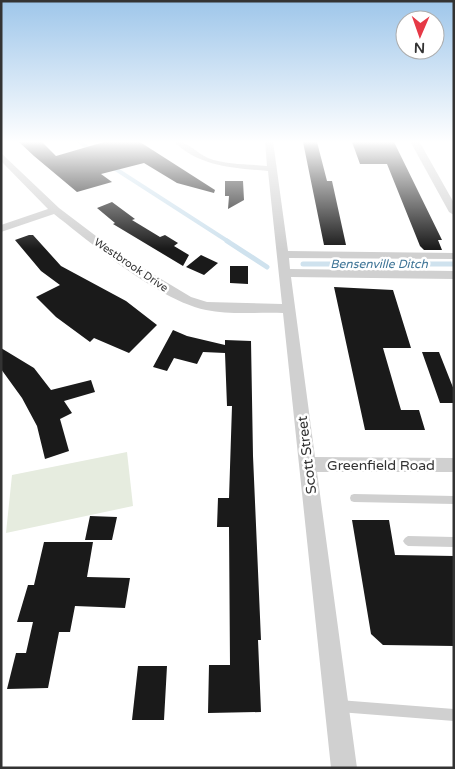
<svg xmlns="http://www.w3.org/2000/svg" width="455" height="769" font-family="'Varela Round',sans-serif">
	<style>
		.green { fill: #e6ecdf }
		.lines { fill: none; stroke-linecap: round; stroke-linejoin: round }
		.stream-far1 { stroke: #cfe2ee; stroke-width: 4 }
		.stream { stroke: #cfe2ee; stroke-width: 5 }
		.building { fill: #1a1a1a }
		.service { fill: #d0d0d0; fill-rule: evenodd }
		.minor { fill: #d0d0d0; fill-rule: evenodd }
		.labels { text-anchor: middle; dominant-baseline: central; stroke-width: 5; stroke-linejoin: round; paint-order: stroke }
		.far-street-label { font-size: 11px; fill: #333; stroke: #fff }
		.far-water-label { font-size: 12px; font-style: italic; fill: #3f7597; stroke: #fff }
		.street-label { font-size: 14px; fill: #333; stroke: #fff }
	</style>
	<rect width="100%" height="100%" fill="#fff"/>
	<path class="green" d="M127 452 133 506 6 533 12 475Z"/>
	<g class="lines">
		<path class="stream-far1" d="M79 141 92 151
			M111 166 229 242"/>
		<path class="stream" d="M227 241 267 267
			M303 264H454"/>
	</g>
	<path class="building" d="M19 142H42L56 156 104 142H140L215 190 214 193 177 183 144 163 101 174 112 182 77 192 34 156Z
		M303 142H317L327 181H332L346 245H324Z
		M352 142H394L442 240H438L442 250H424L420 246 387 164H360Z
		M225 181H243L244 200 228 209 229 196H225Z
		M112 202 135 219 132 220 160 237 165 235 178 243 174 246 189 255 183 266 113 224 115 223 97 208Z
		M29 235H33L61 266 126 301 157 325 129 353 94 338 90 342 56 317 36 297 60 285 41 271 15 240Z
		M201 255 218 263 204 275 186 267Z
		M230 266H248V284L230 283Z
		M334 287 393 290 411 348H383L401 410H419L425 430H365Z
		M173 330 187 336 225 345V340L251 341 253 456 261 640H258L261 712 208 713 209 665H230L229 527H217L218 498H229L232 406H227L225 353 203 352 197 364 174 358 167 371 153 367Z
		M1 348 34 368 51 390 91 380 95 392 64 401 72 413 60 419 69 451 45 459 37 426 22 398 1 369Z
		M422 352H439L454 390V403H440Z
		M90 516 117 517 112 540H85Z
		M352 520H389L395 555 454 556V646L383 645 371 634Z
		M44 542H93L87 577 130 578 125 608 75 606 70 632H59L48 688 7 689 16 653H26L33 622H17L28 585H34Z
		M138 666H167L164 720H132Z"/>
	<g class="lines">
		<path class="service" d="M354 494 454 496V504L354 502 351 501 350 498 351 495Z
			M408 536 454 537V547L408 546 405 544 403 541 405 538Z
			M339 700 454 709V721L339 712 335 710 333 706 335 702Z"/>
		<path class="minor" d="M173 141C188 141 195 152 208 158 226 165 248 164 267 166L265 141H273L288 251 454 253V259L289 258 290 269 454 271V279L291 277 315 457 454 458V472H317L357 768H331L283 313C258 312 230 315 206 310 160 301 91 243 54 214L1 232V225L48 209 1 161V153L59 208 121 255 191 297 207 302 282 304 268 171C233 168 200 167 173 141Z
			M410 141H419L454 203V215L449 212Z"/>
	</g>
	<linearGradient id="sky" x2="0" y2="1"><stop stop-color="#9ec6ea"/><stop offset="0.57" stop-color="#fff"/><stop offset="1" stop-color="#fff" stop-opacity="0"/></linearGradient>
	<rect width="455" height="249" fill="url(#sky)"/>
	<g class="labels">
		<g class="far-street-label">
			<text transform="translate(131 265) rotate(34)">Westbrook Drive</text>
		</g>
		<g class="far-water-label">
			<text x="379" y="264">Bensenville Ditch</text>
		</g>
		<g class="street-label">
			<text transform="translate(307 455) rotate(-97)">Scott Street</text>
			<text x="381" y="465">Greenfield Road</text>
		</g>
	</g>
	<rect width="455" height="769" fill="none" stroke="#333333" stroke-width="5"/>
	<g transform="translate(420 35) rotate(182)"><circle r="24" fill="#ffffff" stroke="#adadad"/>
	<path d="M0-4L9 19L0 12L-9 19Z" fill="#e63946"/>
	<text y="-8" font-size="14" font-weight="bold" text-anchor="middle" fill="#333333">N</text>
	</g>
</svg>
